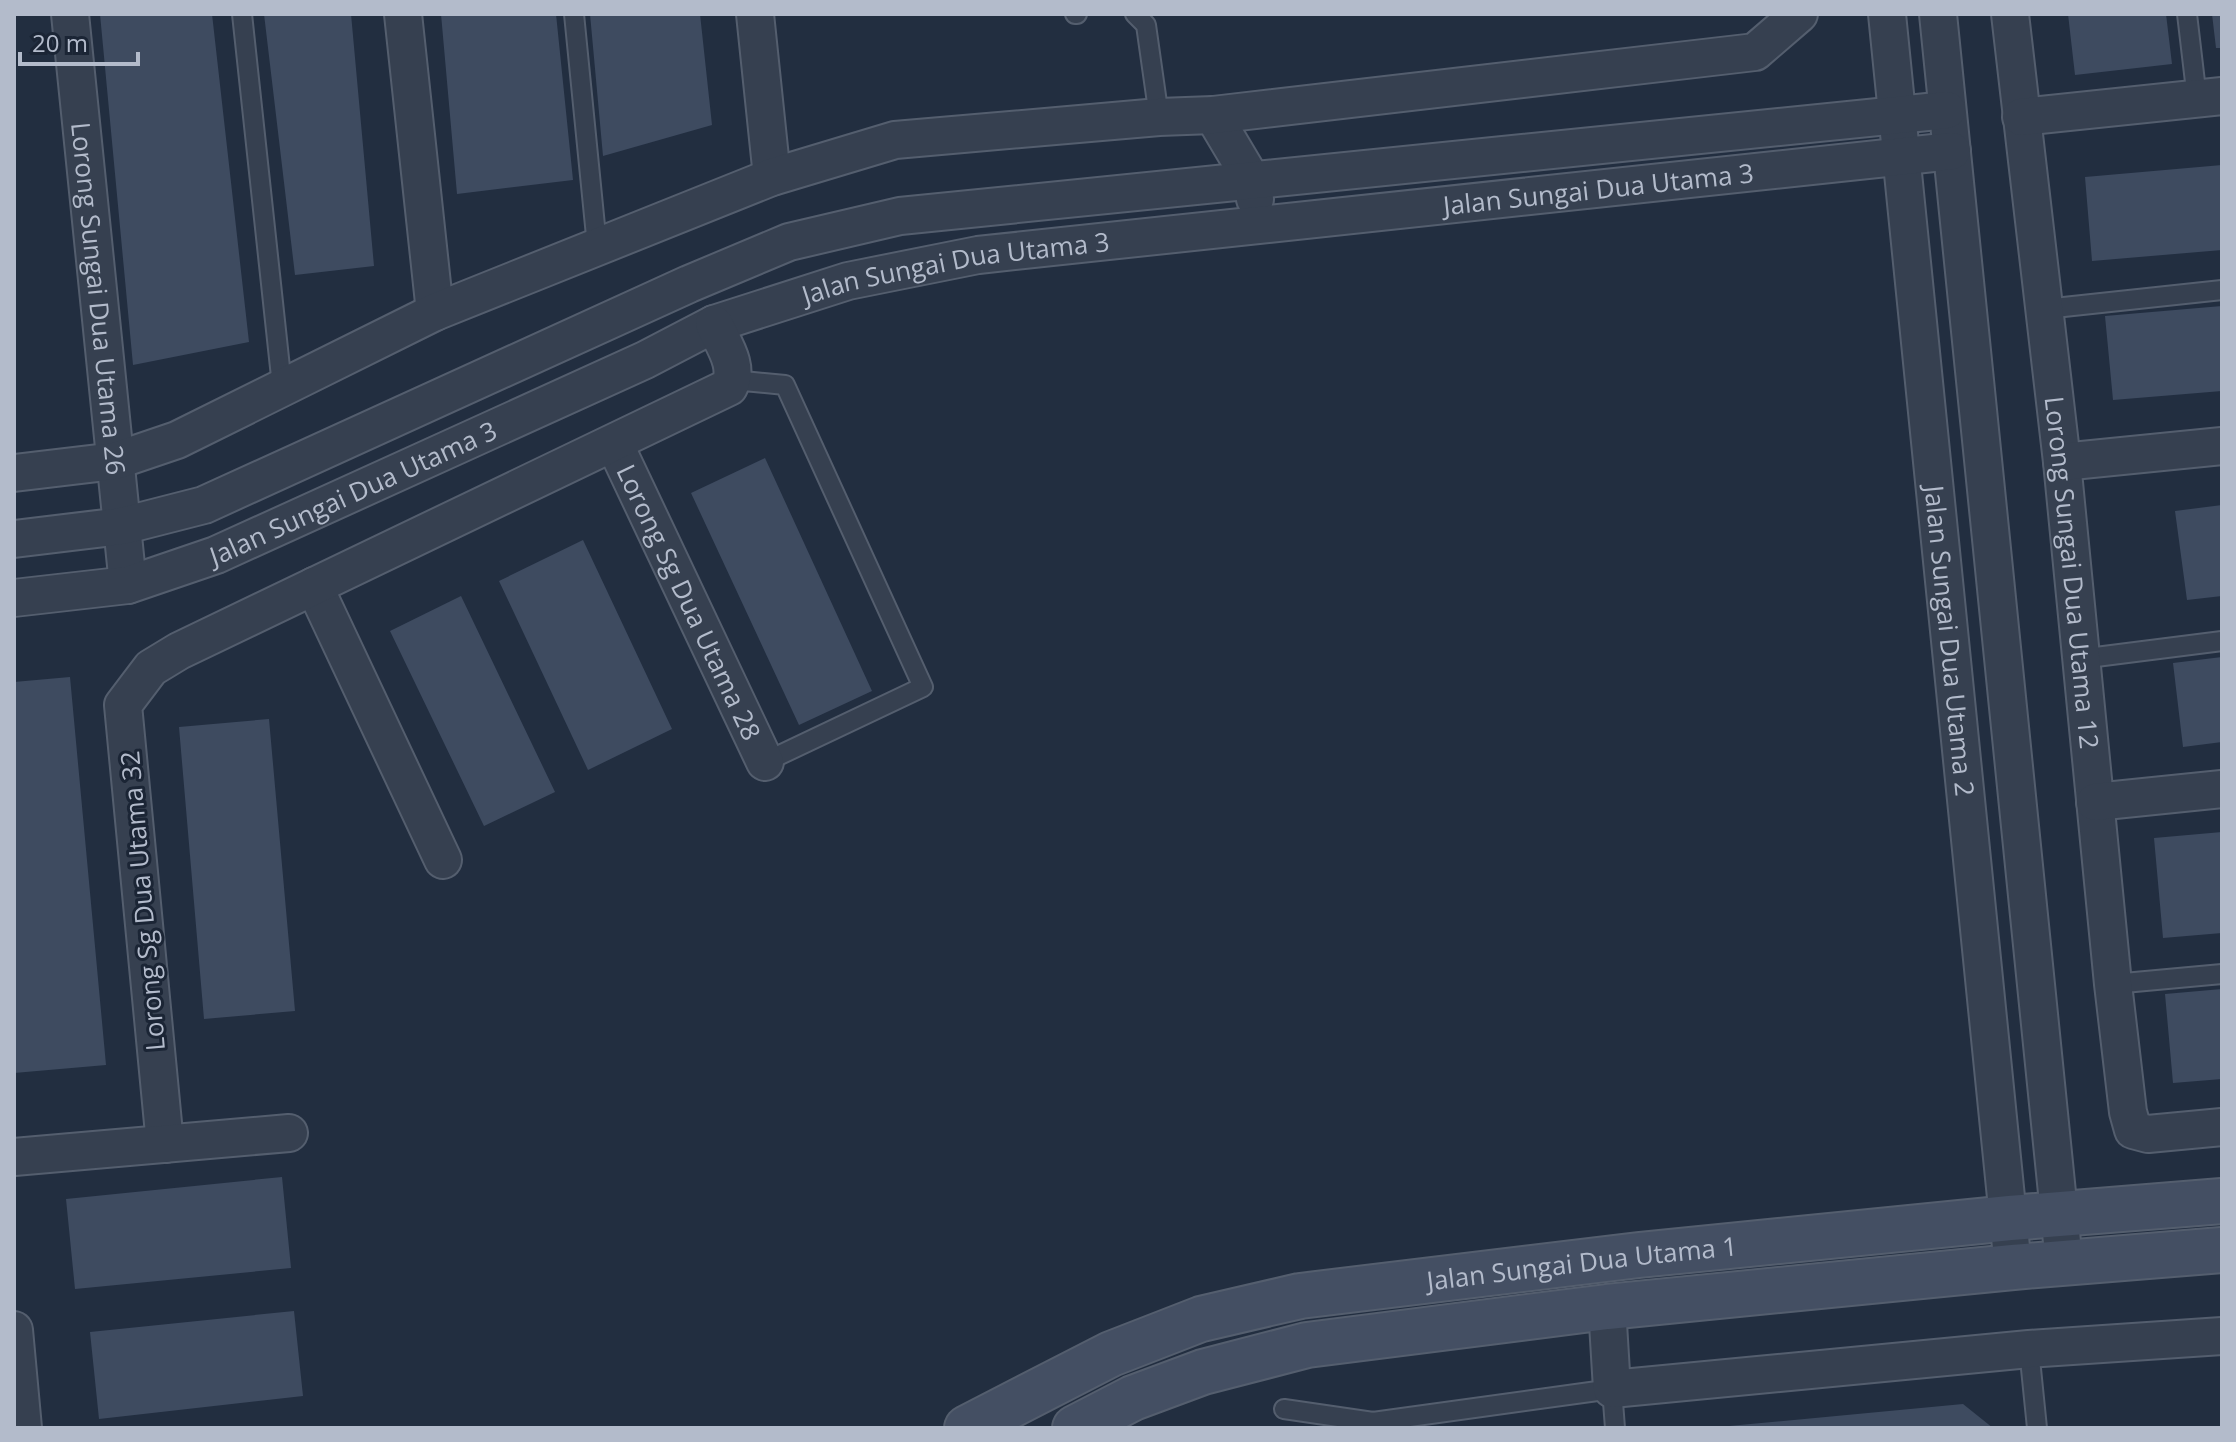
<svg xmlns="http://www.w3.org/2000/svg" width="2236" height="1442" font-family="'Open Sans',sans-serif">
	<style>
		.building { fill: #3e4b60 }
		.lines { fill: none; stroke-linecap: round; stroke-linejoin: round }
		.lane-casing { stroke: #545e6e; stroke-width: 22 }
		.street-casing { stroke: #545e6e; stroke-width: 40 }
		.secondary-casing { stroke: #545e6e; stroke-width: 48 }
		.lane { stroke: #364050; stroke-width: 18 }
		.street { stroke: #364050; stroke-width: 36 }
		.secondary { stroke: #444f63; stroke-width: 44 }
		.labels { text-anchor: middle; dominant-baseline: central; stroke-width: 6; stroke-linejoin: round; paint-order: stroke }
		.street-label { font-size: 26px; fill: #b3bbcb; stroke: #1b2535 }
	</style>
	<rect width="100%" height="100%" fill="#222e40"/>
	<path class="building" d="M100 14H212L249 342 133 365Z
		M264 14H351L374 266 295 275Z
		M441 14H556L573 180 457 194Z
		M590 14H700L712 125 603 156Z
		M2068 14H2166L2172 64 2075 75Z
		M2212 14H2222V48H2216Z
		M2222 165V250L2092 261 2085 177Z
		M2222 306V391L2113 400 2105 316Z
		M765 458 872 691 799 725 691 493Z
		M2222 505V596L2187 600 2175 511Z
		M583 540 672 729 588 770 499 581Z
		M461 596 555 792 484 826 390 631Z
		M2222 657V742L2183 747 2173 663Z
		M70 677 106 1065 14 1073V682Z
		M269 719 295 1011 204 1019 179 727Z
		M2222 832V933L2163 938 2154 838Z
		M2222 989V1079L2173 1083 2165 994Z
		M282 1177 291 1268 75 1289 66 1199Z
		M294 1311 303 1396 99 1419 90 1332Z
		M1963 1404 1993 1428H1729V1426Z"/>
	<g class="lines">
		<defs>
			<path id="lane" d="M242 14 282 386
				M574 14 597 246
				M1075 14H1077
				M1135 14 1146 25 1159 117
				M2187 14 2197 99
				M2045 309 2222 290
				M733 380 785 385 923 687 765 762
				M2080 659 2222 641
				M2113 984 2222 974
				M2029 1349 2037 1428
				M1284 1409 1373 1422 1612 1389 1615 1428"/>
			<g id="street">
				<path id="s1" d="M70 14 128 585"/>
				<path d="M403 14 435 312"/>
				<path d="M755 14 772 177"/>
				<path id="s2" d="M1887 14 2013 1267"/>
				<path d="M1938 14 2064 1262"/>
				<path id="s3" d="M2010 14 2062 462 2113 984 2128 1112 2133 1130 2148 1134 2222 1127"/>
				<path d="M1213 115 1251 179 1255 199"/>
				<path d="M2021 117 2222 96"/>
				<path id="s4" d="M614 443 765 762"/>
				<path d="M2062 462 2222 446"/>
				<path d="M14 473 115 461 177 440 435 312 772 177 895 140 1159 117 1213 115 1755 52 1799 14"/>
				<path d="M14 539 122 526 204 505 689 284 789 242 900 216 1947 110"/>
				<path d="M314 586 443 860"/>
				<path id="s5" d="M14 598 128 585 216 555 645 360 714 324 848 281 978 255 1952 151"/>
				<path d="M2095 802 2222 789"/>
				<path d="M165 1144 123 705 151 668 179 651 729 387C740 366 723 344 714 324"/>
				<path d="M14 1157 289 1133"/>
				<path d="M1607 1307 1612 1389 2029 1349 2222 1336"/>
				<path d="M14 1330 23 1428"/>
			</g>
			<g id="secondary">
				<path id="s6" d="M967 1428 1111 1354 1201 1319 1300 1296 1639 1255 2010 1218 2222 1201"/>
				<path d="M1075 1428 1133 1398 1203 1372 1307 1345 1607 1307 2013 1267 2222 1250"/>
			</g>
		</defs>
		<use href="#lane" class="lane-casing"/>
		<use href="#street" class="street-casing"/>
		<use href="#secondary" class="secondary-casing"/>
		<use href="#lane" class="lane"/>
		<use href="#street" class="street"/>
		<use href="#secondary" class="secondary"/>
	</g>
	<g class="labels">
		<g class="street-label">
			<text stroke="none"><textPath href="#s5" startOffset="1654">Jalan Sungai Dua Utama 3</textPath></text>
			<text stroke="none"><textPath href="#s5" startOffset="1006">Jalan Sungai Dua Utama 3</textPath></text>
			<text stroke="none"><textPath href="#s1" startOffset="286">Lorong Sungai Dua Utama 26</textPath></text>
			<text stroke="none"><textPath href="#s5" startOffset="358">Jalan Sungai Dua Utama 3</textPath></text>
			<text stroke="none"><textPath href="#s3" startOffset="562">Lorong Sungai Dua Utama 12</textPath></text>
			<text stroke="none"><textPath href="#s4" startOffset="176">Lorong Sg Dua Utama 28</textPath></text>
			<text stroke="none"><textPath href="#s2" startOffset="630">Jalan Sungai Dua Utama 2</textPath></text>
			<text transform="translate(142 901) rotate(-95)">Lorong Sg Dua Utama 32</text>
			<text stroke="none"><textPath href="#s6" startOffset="644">Jalan Sungai Dua Utama 1</textPath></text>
		</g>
	</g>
	<rect width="2236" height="1442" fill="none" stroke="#b3bbcb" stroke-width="32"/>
	<path d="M20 52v12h118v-12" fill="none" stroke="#b3bbcb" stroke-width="4"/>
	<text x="32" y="52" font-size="24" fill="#b3bbcb" stroke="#1b2535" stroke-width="6" paint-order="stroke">20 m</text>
</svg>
